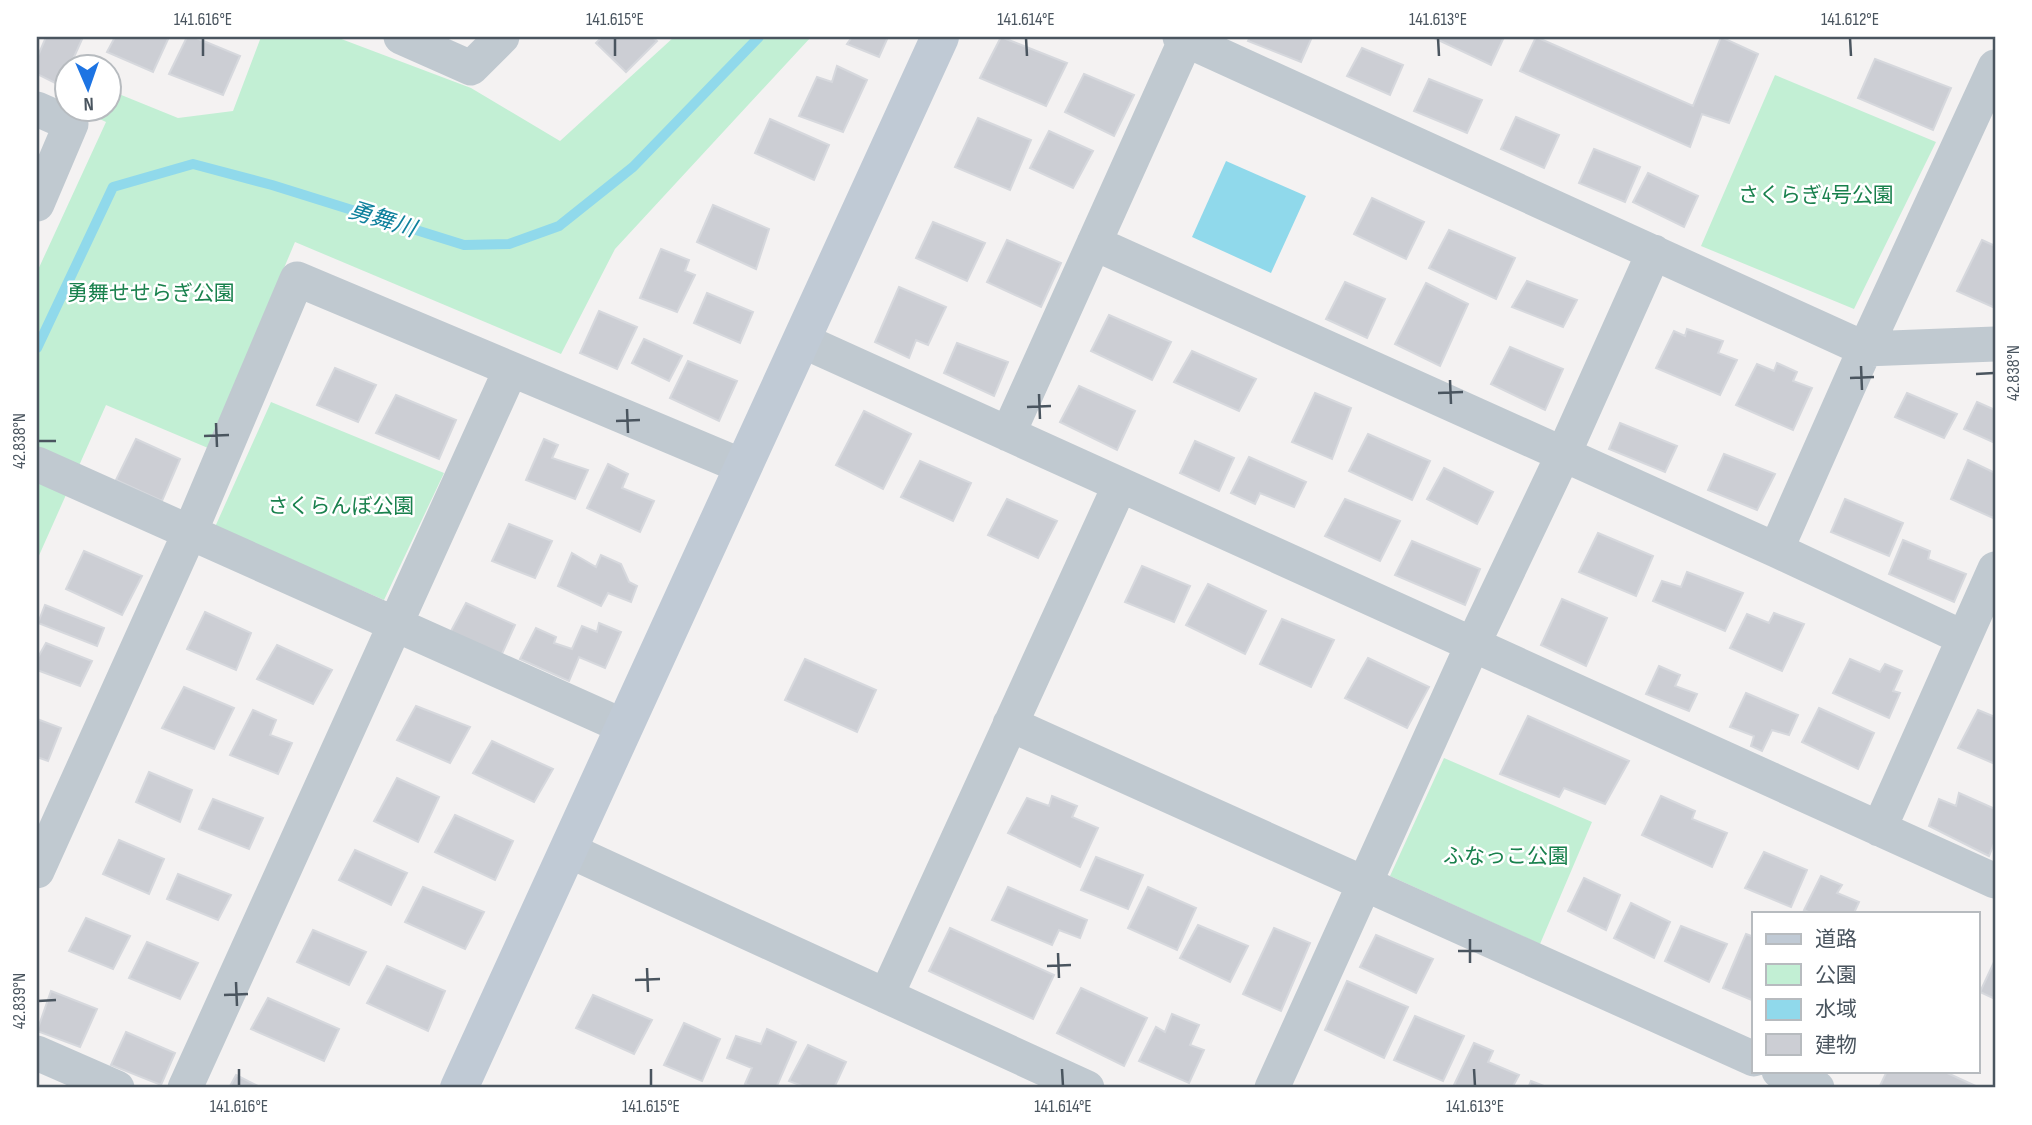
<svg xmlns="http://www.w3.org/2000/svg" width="2032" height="1125" font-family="'Sofia Sans Condensed','Noto Sans JP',sans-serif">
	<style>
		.green { fill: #c2efd4 }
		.water { fill: #90d9eb }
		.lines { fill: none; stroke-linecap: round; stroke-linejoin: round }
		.stream { stroke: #90d9eb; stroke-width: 10 }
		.building { fill: #ccced4; stroke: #d6d8dd; stroke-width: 2 }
		.street { stroke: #c0c9d0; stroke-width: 35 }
		.secondary { stroke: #c0cad5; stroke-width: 38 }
		.ticks { fill: none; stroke: #4a555f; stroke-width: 2.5 }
		.labels { text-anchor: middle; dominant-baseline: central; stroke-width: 5; stroke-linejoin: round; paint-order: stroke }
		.park-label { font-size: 21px; fill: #19814d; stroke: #fff }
		.water-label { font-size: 23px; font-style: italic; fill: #0f819d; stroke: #fff }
		.neatline { fill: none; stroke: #4a555f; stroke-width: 2.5 }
		.ticks-label { font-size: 18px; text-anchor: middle; fill: #4a555f }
	</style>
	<rect width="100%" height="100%" fill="#f4f2f2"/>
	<path class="green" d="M261 37H336L471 88 560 141 674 37H811L615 249 561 354 295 242 208 448 106 405 37 560V272L106 122 79 109 108 108 109 90 178 118 233 111Z
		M1775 75 1936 142 1854 309 1701 246Z
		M271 402 444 473 384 600 215 527Z
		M1444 758 1592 822 1540 944 1390 876Z"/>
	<path class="water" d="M1226 161 1306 196 1271 273 1192 237Z"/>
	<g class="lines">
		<path class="stream" d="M37 348 113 187 193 164 272 185 464 245 509 244 559 226 633 167 759 37"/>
	</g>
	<path class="building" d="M46 37H83L70 66H66V74L61 86 37 74V58Z
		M115 37H169L153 72 107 52Z
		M187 37H194L240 56 223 95 169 74Z
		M602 37H652L657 41 626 72 596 43Z
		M852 37H888L879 57 847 44Z
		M1001 37 1067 63 1046 106 980 78Z
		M1250 37H1312L1301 62 1248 41Z
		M1432 37H1504L1491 65Z
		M1536 37 1693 106 1721 37 1758 54 1729 123 1702 114 1690 147 1520 71Z
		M1362 48 1403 65 1390 95 1347 76Z
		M1875 59 1951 88 1933 130 1858 98Z
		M837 66 867 80 843 132 799 116 817 77 832 82Z
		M1084 74 1134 95 1114 136 1065 112Z
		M1429 79 1482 100 1467 133 1414 111Z
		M1516 117 1559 135 1544 168 1501 149Z
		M978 118 1031 140 1010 190 955 167Z
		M770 119 829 145 814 180 755 153Z
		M1049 131 1093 151 1073 188 1030 168Z
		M1594 149 1640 167 1625 202 1579 183Z
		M1648 173 1698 196 1684 227 1633 202Z
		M1372 198 1424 222 1406 259 1354 234Z
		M713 205 769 229 756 269 697 242Z
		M933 222 985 243 967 281 916 258Z
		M1449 230 1515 258 1496 299 1429 268Z
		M1007 240 1061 263 1041 307 987 282Z
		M1982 240 1995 246V308L1957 291Z
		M661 249 689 260 685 271 695 275 677 312 640 298Z
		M1527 281 1577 300 1563 327 1512 307Z
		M1345 282 1385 299 1367 338 1326 319Z
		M1426 283 1468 304 1440 366 1395 344Z
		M899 287 946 307 928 345 916 340 909 358 875 342Z
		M707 293 753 312 740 343 694 323Z
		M599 311 637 327 617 369 580 353Z
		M1109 315 1171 342 1152 380 1091 351Z
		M1687 329 1723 341 1718 353 1737 360 1720 395 1656 368 1674 331 1685 336Z
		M644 339 682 356 669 381 632 363Z
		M957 343 1008 362 994 396 944 373Z
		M1510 347 1563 369 1545 410 1491 384Z
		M1192 351 1256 379 1239 411 1174 382Z
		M688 361 737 381 719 421 670 398Z
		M1777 363 1797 372 1793 381 1812 388 1793 430 1736 405 1757 364 1774 371Z
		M335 368 376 385 358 422 317 405Z
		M1079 386 1135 411 1117 450 1060 422Z
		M1315 393 1351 408 1332 459 1292 442Z
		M1907 393 1957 414 1944 438 1895 417Z
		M396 395 456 420 439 459 376 433Z
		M1977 402 1995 410V443L1964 429Z
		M864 411 911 434 883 489 836 465Z
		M1620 423 1677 446 1665 472 1609 449Z
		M1368 434 1430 461 1412 500 1349 471Z
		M136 439 180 459 162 501 116 480Z
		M544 439 558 445 552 458 588 470 575 499 526 480Z
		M1195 441 1234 458 1219 491 1180 473Z
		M1724 454 1775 474 1757 510 1708 490Z
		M1249 457 1306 482 1294 507 1260 493 1255 504 1231 493Z
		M1968 460 1995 473V513L1993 518 1951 499Z
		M920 461 971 483 953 521 901 497Z
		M608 464 628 474 622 488 654 501 640 532 587 508Z
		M1444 468 1493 492 1477 524 1427 499Z
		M1007 499 1057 521 1038 558 988 535Z
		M1345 499 1400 521 1380 561 1325 536Z
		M1845 499 1903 523 1889 556 1831 532Z
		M509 524 552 541 535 578 492 561Z
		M1598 533 1653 556 1636 596 1579 572Z
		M1903 540 1930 551 1928 559 1966 574 1954 602 1889 574Z
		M1412 541 1480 569 1465 605 1395 575Z
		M84 551 142 576 122 615 66 589Z
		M572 553 596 567 601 555 621 564 629 582 637 586 631 602 608 593 601 606 558 586Z
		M1142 566 1190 586 1174 622 1125 602Z
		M1687 572 1743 593 1725 631 1653 601 1662 581 1681 587Z
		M1208 584 1266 611 1245 654 1186 625Z
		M1562 599 1607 618 1586 666 1541 645Z
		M466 603 515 625 501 656 450 633Z
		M45 605 104 628 97 646 38 623Z
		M205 612 251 633 236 670 187 649Z
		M1774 613 1804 624 1782 671 1730 648 1747 614 1769 623Z
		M1282 619 1334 640 1311 687 1260 664Z
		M599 623 621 632 605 668 579 657 569 681 520 659 536 628 556 637 554 643 572 649 582 626 597 632Z
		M46 643 92 661 80 686 37 670V659Z
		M277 645 332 670 313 704 257 679Z
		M1368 658 1429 687 1407 728 1345 698Z
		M805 659 876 690 857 732 785 700Z
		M1850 659 1880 672 1885 664 1902 671 1893 691 1900 693 1889 718 1833 693Z
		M1659 666 1680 675 1675 686 1697 694 1689 711 1646 694Z
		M184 687 234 708 214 749 162 728Z
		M1746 693 1798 715 1789 735 1772 730 1762 751 1751 746 1754 736 1730 727Z
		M416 706 470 727 450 763 397 740Z
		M1819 708 1874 733 1858 769 1802 742Z
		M253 710 276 720 270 735 292 743 278 774 230 755Z
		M1978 710 1995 717V764L1958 748Z
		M1528 716 1629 761 1605 804 1564 788 1559 797 1500 774Z
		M37 719 61 728 48 761 37 757Z
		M492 741 553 769 534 802 473 773Z
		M149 772 192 790 180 822 136 802Z
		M397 778 439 797 418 842 374 821Z
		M1959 793 1995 809V841L1989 856 1929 826 1939 799 1956 806Z
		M1052 796 1077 806 1072 817 1098 828 1080 867 1008 833 1027 798 1049 806Z
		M1661 796 1695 811 1692 819 1727 833 1712 867 1642 835Z
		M213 799 263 818 249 849 199 829Z
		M455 815 513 841 495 880 435 852Z
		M119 840 164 859 149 894 103 874Z
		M355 850 407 873 391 905 339 880Z
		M1764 852 1807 870 1791 907 1745 888Z
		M1096 857 1143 875 1128 909 1081 890Z
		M178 874 231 895 218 920 167 899Z
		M1821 876 1842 885 1837 893 1859 902 1854 913H1810L1804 910Z
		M1584 878 1620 895 1606 930 1568 911Z
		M423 887 484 912 465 949 405 922Z
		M1008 887 1087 920 1080 938 1059 930 1052 945 992 920Z
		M1148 887 1196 908 1177 950 1128 928Z
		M1631 903 1670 922 1654 958 1614 938Z
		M86 918 130 936 113 969 69 951Z
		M1198 925 1248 946 1230 982 1180 958Z
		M1681 926 1727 944 1709 982 1665 961Z
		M950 928 1054 975 1033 1019 929 971Z
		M1274 928 1310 943 1281 1011 1243 994Z
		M313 930 366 952 349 985 297 962Z
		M1746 934 1754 937V1001L1723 988Z
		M1376 935 1433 959 1416 993 1360 967Z
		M147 942 198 963 180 999 129 978Z
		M1995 960V999L1980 992Z
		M387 966 445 991 428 1031 367 1003Z
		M1347 981 1408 1007 1384 1058 1325 1030Z
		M1081 988 1147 1018 1124 1066 1057 1033Z
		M51 991 97 1009 80 1047 37 1031Z
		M593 995 652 1020 634 1054 576 1028Z
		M268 998 339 1029 324 1061 251 1029Z
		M1172 1014 1199 1025 1190 1045 1204 1050 1189 1083 1139 1061 1156 1027 1165 1032Z
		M1415 1016 1464 1036 1443 1081 1394 1060Z
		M684 1023 720 1039 702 1081 664 1065Z
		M767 1029 796 1042 776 1088H756L745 1084 752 1068 727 1058 736 1036 761 1044Z
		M126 1032 175 1053 161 1085 111 1065Z
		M1474 1043 1493 1051 1488 1062 1519 1075 1512 1088H1461L1454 1085Z
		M808 1045 846 1062 834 1088H807L789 1081Z
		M1887 1071H1943L1980 1088H1879Z
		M236 1075 262 1088H229Z
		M1531 1081 1549 1088H1528Z"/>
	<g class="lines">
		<path class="street" d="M401 37 471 68 502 37
			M1180 37 1865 349 1995 344
			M37 109 71 124 37 204
			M1094 243 1776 550 1964 638
			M801 340 1995 881
			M1008 434 1187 37
			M37 464 625 727
			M1776 550 1865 349 1995 67
			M1010 724 1754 1059
			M1879 829 1995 569
			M568 850 1087 1088
			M37 871 190 532 297 279 744 467
			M886 996 1120 485
			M37 1053 117 1088
			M1779 1071 1817 1088
			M185 1088 511 369
			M1272 1088 1473 644 1563 455 1654 252"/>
		<path class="secondary" d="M459 1088 940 37"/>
	</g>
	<path class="ticks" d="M203 38V56M615 38V56M1026 38 1027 56M1438 38 1439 56M1850 38 1851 56M1861 366 1862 390M1976 374 1994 373M1850 378 1874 377M1450 380 1451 404M1438 393 1463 392M1039 394 1040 419M1027 407 1051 406M627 409 628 433M616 421 640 420M216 423 217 447M204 436 229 435M38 441H56M1470 939V963M1458 951H1482M1058 953 1059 978M1047 966 1071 965M647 968 648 992M635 980 660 979M236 982 237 1006M224 995 248 994M38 1001 56 1000M239 1069V1086M651 1069V1086M1062 1069 1063 1086M1474 1069 1475 1086"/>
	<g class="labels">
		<g class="park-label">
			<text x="1816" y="195">さくらぎ4号公園</text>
			<text x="151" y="293">勇舞せせらぎ公園</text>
			<text x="341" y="506">さくらんぼ公園</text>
			<text x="1506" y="856">ふなっこ公園</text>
		</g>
		<g class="water-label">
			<text transform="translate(382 220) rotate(17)">勇舞川</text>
		</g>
	</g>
	<rect width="2032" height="1125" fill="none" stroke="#ffffff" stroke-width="77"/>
	<rect x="1752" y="912" width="228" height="161" fill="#ffffff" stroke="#b7bbbf" stroke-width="2"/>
	<rect x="1766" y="934" width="35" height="10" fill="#c0cad5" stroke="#b7bbbf" stroke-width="2"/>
	<text x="1815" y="946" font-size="21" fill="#4a555f">道路</text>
	<rect x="1766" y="964" width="35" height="21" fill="#c2efd4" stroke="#b7bbbf" stroke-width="2"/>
	<text x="1815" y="982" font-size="21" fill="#4a555f">公園</text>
	<rect x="1766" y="999" width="35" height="21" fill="#90d9eb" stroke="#b7bbbf" stroke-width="2"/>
	<text x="1815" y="1016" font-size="21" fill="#4a555f">水域</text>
	<rect x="1766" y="1034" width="35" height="21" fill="#ccced4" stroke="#b7bbbf" stroke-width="2"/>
	<text x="1815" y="1052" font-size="21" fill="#4a555f">建物</text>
	<g transform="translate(88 88) rotate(178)"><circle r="33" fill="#ffffff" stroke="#b7bbbf" stroke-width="2"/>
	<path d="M0-5L12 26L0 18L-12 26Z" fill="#1d74e3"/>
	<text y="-10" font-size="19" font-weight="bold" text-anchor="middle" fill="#4a555f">N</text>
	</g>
	<rect x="38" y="38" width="1956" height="1048" class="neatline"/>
	<g class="ticks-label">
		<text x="203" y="25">141.616°E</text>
		<text x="615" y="25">141.615°E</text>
		<text x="1026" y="25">141.614°E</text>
		<text x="1438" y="25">141.613°E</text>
		<text x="1850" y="25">141.612°E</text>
		<text transform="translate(2013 373) rotate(-90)" y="6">42.838°N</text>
		<text transform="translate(19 441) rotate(-90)" y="6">42.838°N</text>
		<text transform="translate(19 1001) rotate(-90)" y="6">42.839°N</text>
		<text x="239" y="1112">141.616°E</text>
		<text x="651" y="1112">141.615°E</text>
		<text x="1063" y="1112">141.614°E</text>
		<text x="1475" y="1112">141.613°E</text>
	</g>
</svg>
